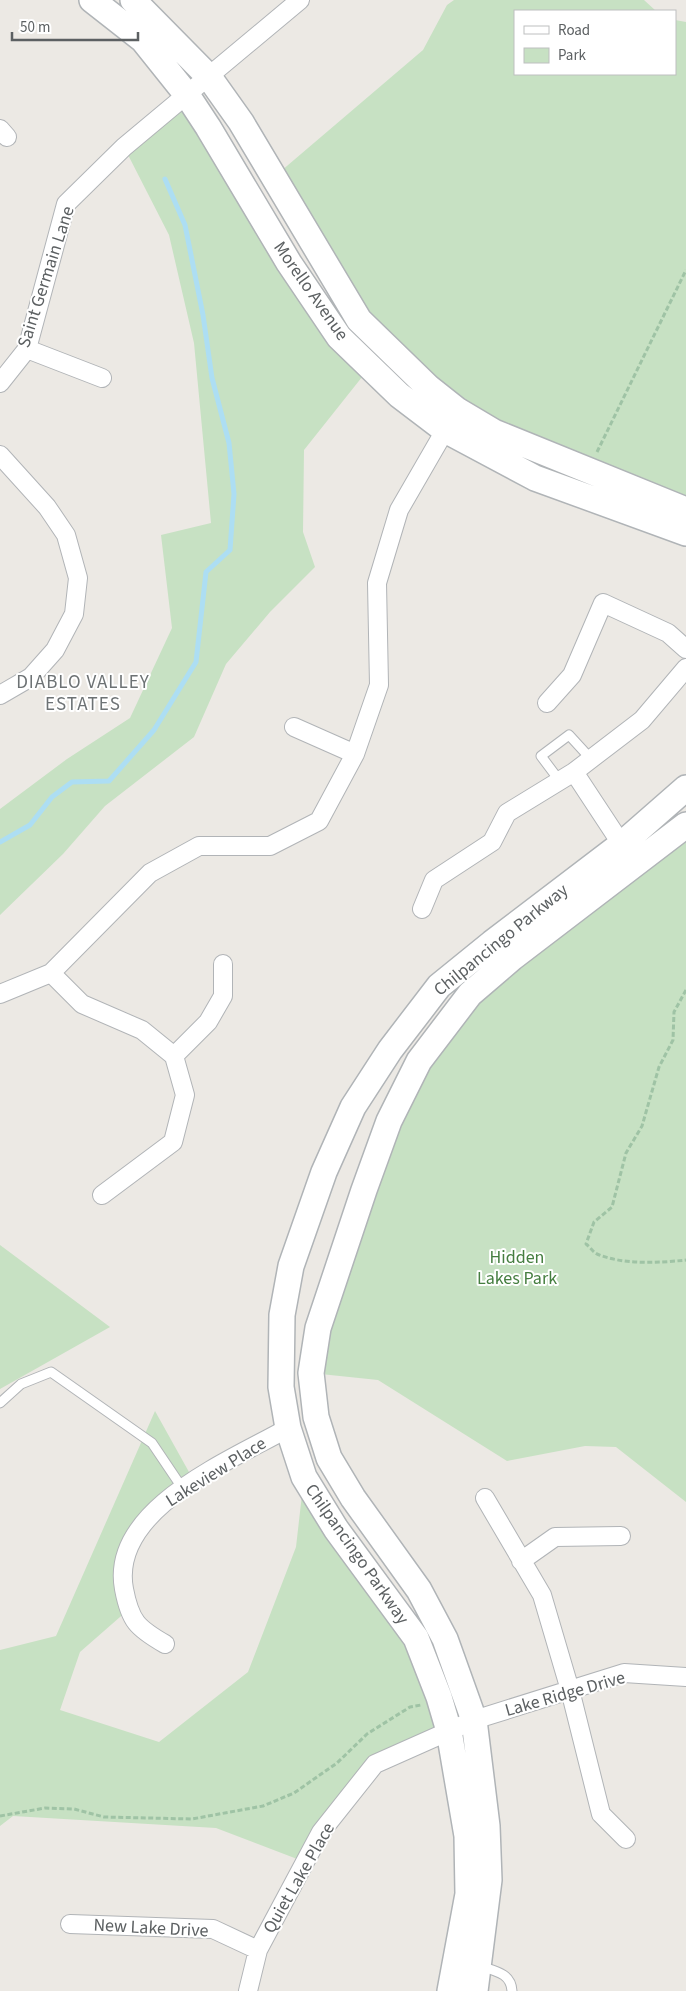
<svg xmlns="http://www.w3.org/2000/svg" width="686" height="1991" font-family="'Source Sans 3',sans-serif">
	<style>
		.green { fill: #c7e1c3 }
		.lines { fill: none; stroke-linecap: round; stroke-linejoin: round }
		.stream { stroke: #addef3; stroke-width: 5 }
		.lane-casing { stroke: #b1b4b7; stroke-width: 11 }
		.street-casing { stroke: #b1b4b7; stroke-width: 20 }
		.secondary-casing { stroke: #b0b4b7; stroke-width: 28 }
		.path { stroke: #9fc3a5; stroke-width: 3; stroke-dasharray: 5 2.5; stroke-linecap: butt }
		.lane { stroke: #fff; stroke-width: 9 }
		.street { stroke: #fff; stroke-width: 18 }
		.secondary { stroke: #fff; stroke-width: 25 }
		.labels { text-anchor: middle; dominant-baseline: central; stroke-width: 4; stroke-linejoin: round; paint-order: stroke }
		.street-label { font-size: 18px; fill: #5c6062; stroke: #fff }
		.park-label { font-size: 18px; fill: #457e40; stroke: #fff }
		.neighbourhood-label { font-size: 19px; letter-spacing: 1px; fill: #6d7274; stroke: #fff }
	</style>
	<rect width="100%" height="100%" fill="#ece9e4"/>
	<path class="green" d="M454 0H644L656 11H515V74H675V20L686 22V510L494 432 359 320 274 177 423 50 447 5Z
		M187 95 370 367 304 450 303 532 315 567 270 612 226 664 194 737 105 806 63 854 0 915V809L67 759 130 718 172 628 161 535 211 523 194 343 169 235 124 147Z
		M686 825V1502L616 1447 585 1446 507 1461 378 1380 311 1373 389 1121 470 994Z
		M0 1245 110 1327 0 1389Z
		M155 1411 194 1481 130 1544 128 1610 80 1652 60 1710 159 1742 248 1672 296 1547 304 1477 416 1638 449 1731 375 1764 305 1862 216 1828 13 1816 0 1826V1650L56 1636Z"/>
	<g class="lines">
		<path class="stream" d="M0 842 30 825 52 797 72 782 109 781 154 730 196 662 206 572 230 550 234 494 229 443 212 378 203 315 185 225 165 179"/>
		<defs>
			<path id="lane" d="M559 780 541 756 569 735 591 759
				M0 1403 21 1384 51 1372 152 1443 183 1489
				M480 1966C495 1971 511 1973 512 1991"/>
			<path id="street" d="M0 129 7 137
				M27 349 102 378
				M0 383 27 349 66 204 124 147 300 0
				M0 455 47 507 66 535 78 578 74 614 55 650 31 677 0 695
				M547 703 572 675 603 603 668 633 686 649
				M294 727 355 754
				M574 772 628 854
				M422 909 434 880 492 842 507 813 574 772 642 720 686 668
				M51 973 82 1004 142 1030 174 1056 185 1095 173 1142 102 1195
				M0 994 51 973 150 873 199 846H270L319 821 355 754 379 685 377 583 399 510 451 420
				M174 1056 208 1022 223 996V964
				M485 1498 542 1595 570 1690 601 1814 626 1839
				M521 1561 555 1537 621 1536
				M165 1644C137 1628 130 1621 124 1589 109 1509 232 1460 288 1428
				M70 1924 213 1929 258 1950
				M248 1991 258 1950 321 1832 375 1764 474 1720 624 1673 686 1677"/>
			<path id="secondary" d="M92 0 143 40 187 95 208 127 289 263 339 337 399 395 445 430 535 478 686 533
				M133 0 209 77 241 122 359 320 428 387 457 410 494 432 686 510
				M450 1991 468 1894 467 1836 449 1731 439 1697 416 1638 336 1529 304 1477 288 1428 281 1387 282 1315 291 1266 324 1172 353 1107 390 1050 439 986 492 943 622 844 686 788
				M475 1991 489 1880 487 1826 474 1720 445 1639 419 1590 353 1498 329 1458 316 1417 311 1373 318 1328 364 1190 389 1121 419 1061 470 994 512 958 686 825"/>
		</defs>
		<use href="#lane" class="lane-casing"/>
		<use href="#street" class="street-casing"/>
		<use href="#secondary" class="secondary-casing"/>
		<path class="path" d="M597 452 686 270
			M686 990 674 1012 673 1040 659 1067 642 1126 626 1153 612 1207 594 1222 586 1244C590 1247 593 1252 597 1254 623 1265 659 1263 686 1260
			M0 1816 45 1808 74 1809 104 1817 192 1819 263 1806 294 1793 337 1763 367 1734 410 1707 421 1705"/>
		<use href="#lane" class="lane"/>
		<use href="#street" class="street"/>
		<use href="#secondary" class="secondary"/>
	</g>
	<g class="labels">
		<g class="street-label">
			<text transform="translate(46 277) rotate(-72)">Saint Germain Lane</text>
			<text transform="translate(311 291) rotate(55)">Morello Avenue</text>
			<text transform="translate(501 940) rotate(-39)">Chilpancingo Parkway</text>
			<text transform="translate(216 1472) rotate(-32)">Lakeview Place</text>
			<text transform="translate(357 1554) rotate(55)">Chilpancingo Parkway</text>
			<text transform="translate(565 1694) rotate(-16)">Lake Ridge Drive</text>
			<text transform="translate(299 1878) rotate(-60)">Quiet Lake Place</text>
			<text transform="translate(151 1928) rotate(3)">New Lake Drive</text>
		</g>
		<g class="park-label">
			<text x="517" y="1257">Hidden<tspan x="517" dy="21">Lakes Park</tspan></text>
		</g>
		<g class="neighbourhood-label">
			<text x="83" y="682">DIABLO VALLEY<tspan x="83" dy="22">ESTATES</tspan></text>
		</g>
	</g>
	<rect x="514" y="10" width="162" height="65" fill="#ffffff" stroke="#bebfc0"/>
	<rect x="524" y="26" width="25" height="8" fill="#ffffff" stroke="#bebfc0"/>
	<text x="558" y="35" font-size="15" fill="#5c6062">Road</text>
	<rect x="524" y="48" width="25" height="15" fill="#c7e1c3" stroke="#bebfc0"/>
	<text x="558" y="60" font-size="15" fill="#5c6062">Park</text>
	<path d="M12 32v8h126v-8" fill="none" stroke="#5c6062" stroke-width="2.5"/>
	<text x="20" y="32" font-size="15" fill="#5c6062" stroke="#ffffff" stroke-width="4" paint-order="stroke">50 m</text>
</svg>
